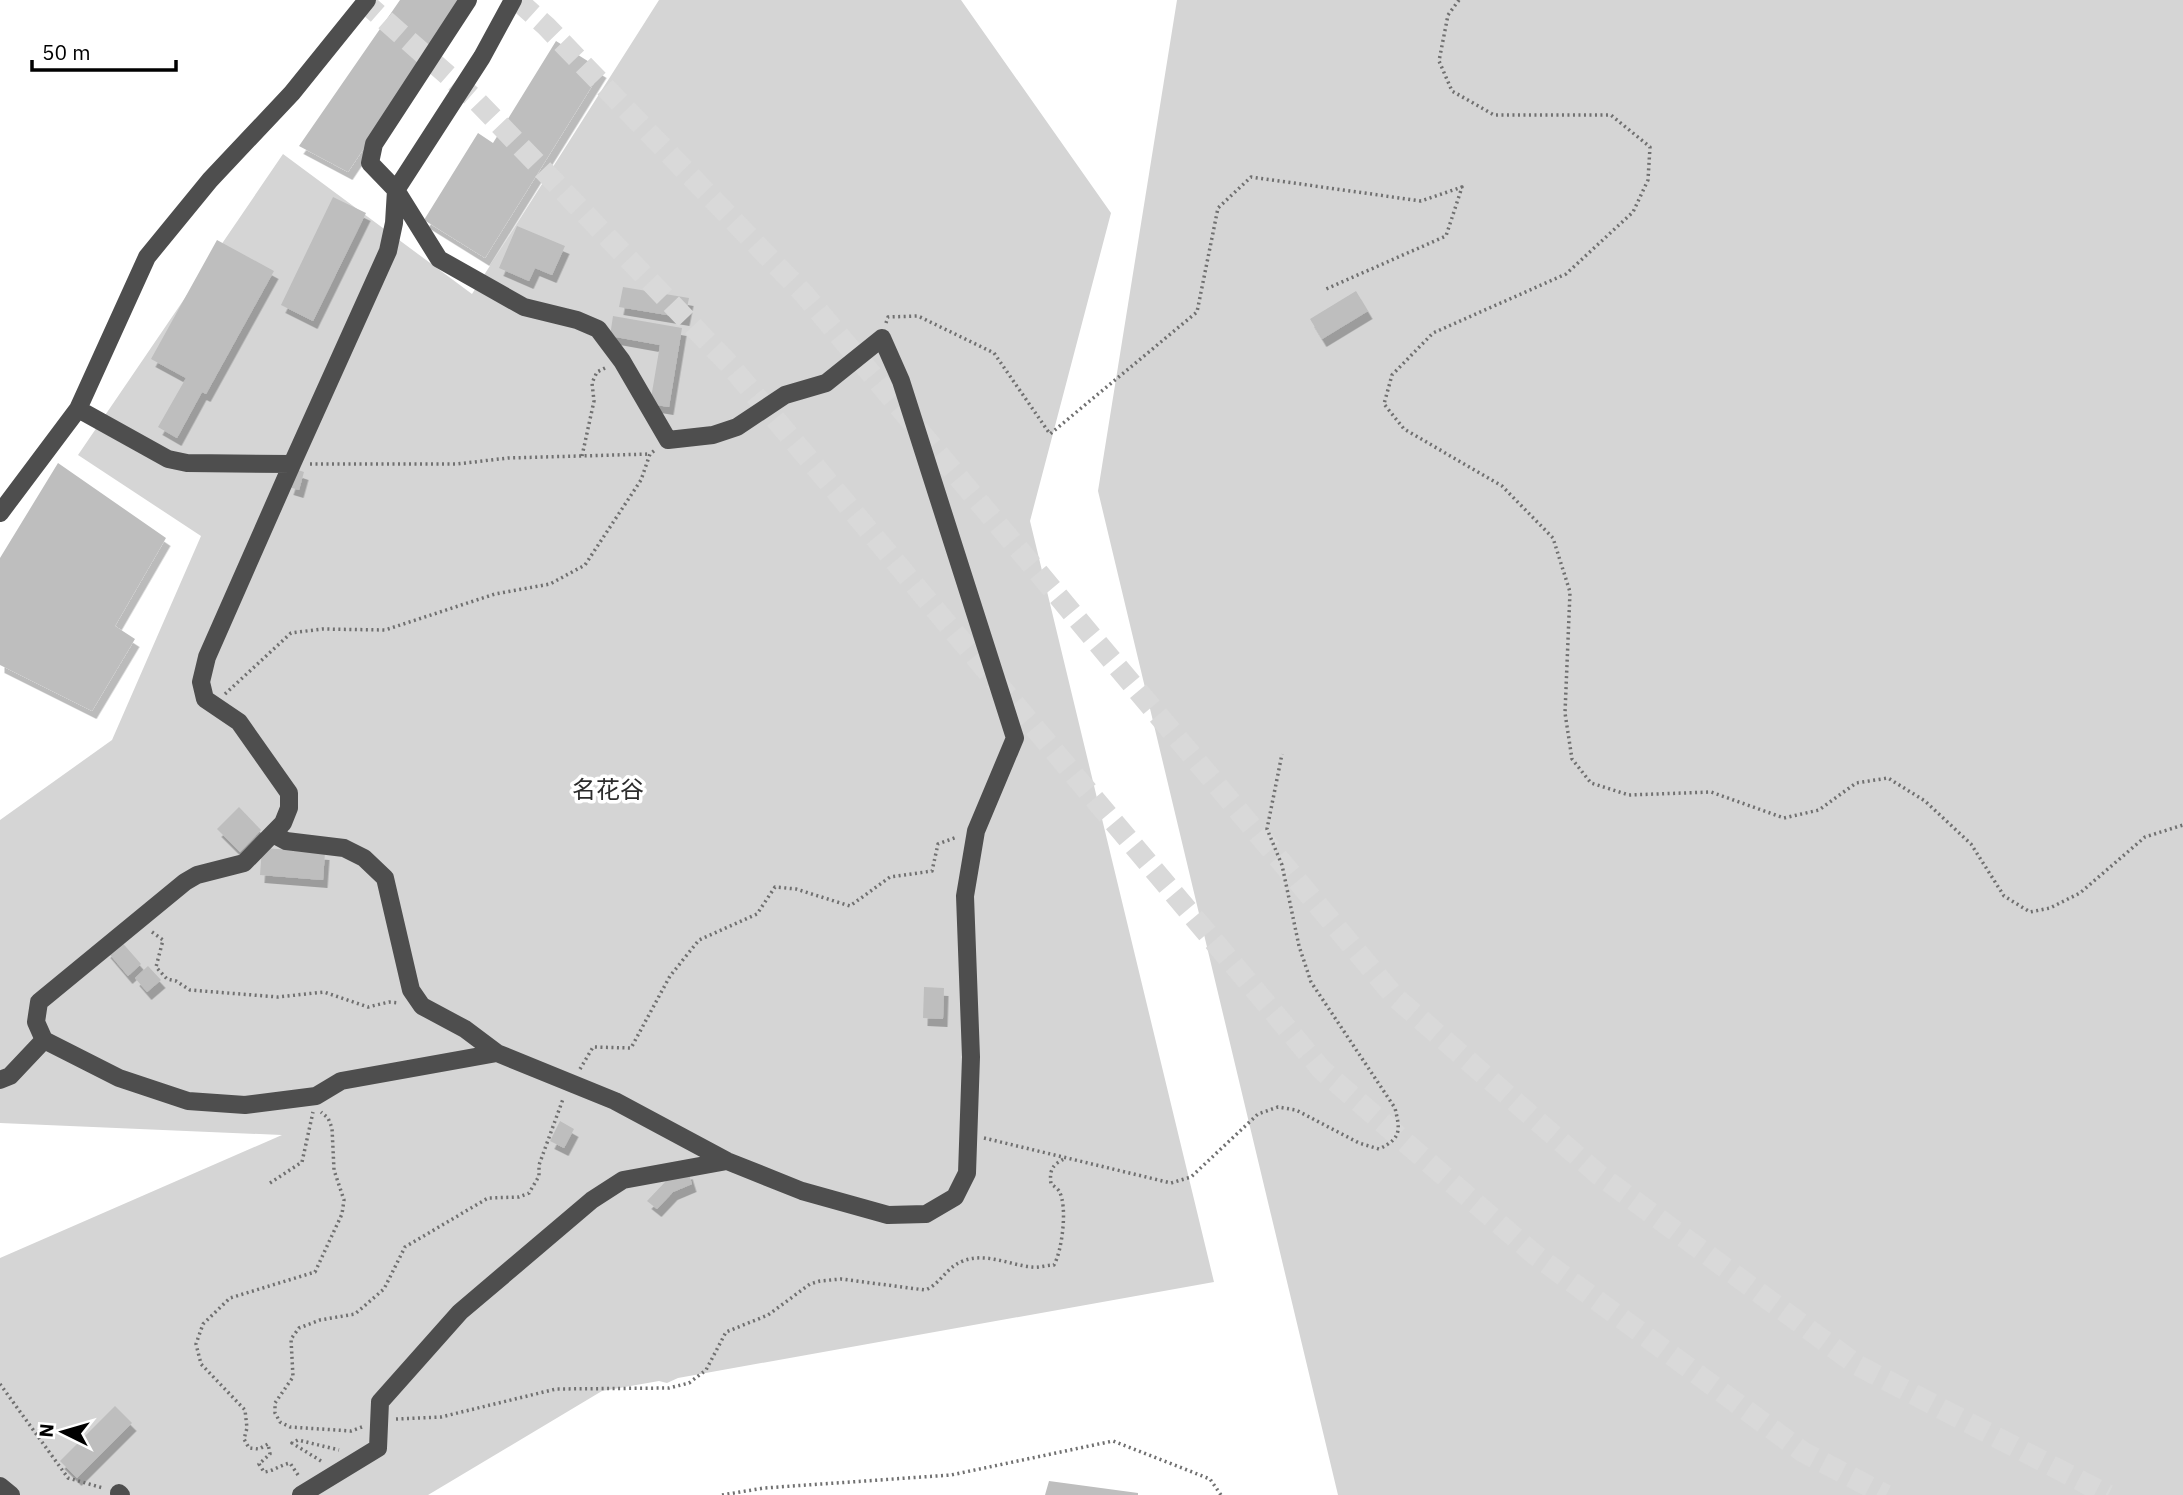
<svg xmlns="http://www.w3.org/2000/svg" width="2183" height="1495" font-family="'IBM Plex Sans','Noto Sans SC',sans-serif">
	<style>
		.green { fill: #d5d5d5 }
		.building { fill: #bebebe; filter: url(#shadow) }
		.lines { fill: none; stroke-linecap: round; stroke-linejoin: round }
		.highway-tunnel { stroke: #d9d9d9; stroke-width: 21; stroke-dasharray: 21 10; stroke-linecap: butt }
		.path { stroke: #707070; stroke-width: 3.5; stroke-dasharray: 2 3.5; stroke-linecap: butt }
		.minor { stroke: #4e4e4e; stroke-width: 18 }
		.labels { text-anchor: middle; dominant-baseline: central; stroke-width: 7; stroke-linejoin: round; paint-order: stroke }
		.park-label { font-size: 24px; fill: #2c2c2c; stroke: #fff }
	</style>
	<defs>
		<filter id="shadow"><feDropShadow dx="4.5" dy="8" stdDeviation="0" flood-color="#0004"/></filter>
	</defs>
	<rect width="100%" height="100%" fill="#fff"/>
	<path class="green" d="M659 0H961L1111 213 1030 521 1214 1282 678 1378 667 1383 659 1381 602 1391 428 1495H15L0 1477V1258L282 1135 0 1123V820L112 740 201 536 78 455 283 154 472 294Z
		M1177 0H2183V1495H1338L1098 491Z"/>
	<path class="building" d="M400 0H463L348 172 299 146Z
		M556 41 602 70 485 258 424 220 478 133 493 143Z
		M333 197 366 213 313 321 281 305Z
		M517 226 565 246 552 275 535 268 529 281 499 268Z
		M217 240 274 271 206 394 202 392 177 438 158 427 186 378 151 359Z
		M623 287 689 298 685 318 619 307Z
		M1356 291 1368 311 1322 339 1310 319Z
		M613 316 682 328 669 407 650 404 660 345 610 336Z
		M58 463 166 538 115 626 135 639 92 711 0 665V558Z
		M295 469 304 472 299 490 289 487Z
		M239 807 261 830 240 852 217 829Z
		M262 848 325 852 323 880 260 875Z
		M119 939 141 964 128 976 106 950Z
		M148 966 161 980 147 992 135 978Z
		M924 987 944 988 943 1019 923 1018Z
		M560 1121 574 1129 564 1148 550 1141Z
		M688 1171 692 1184 673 1192 657 1209 647 1201 666 1181Z
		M115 1406 132 1423 77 1478 60 1461Z
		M1049 1481 1138 1493V1495H1045Z"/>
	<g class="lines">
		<path class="highway-tunnel" d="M362 0 476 100 729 364 1322 1070 1534 1254 1803 1452 1886 1495
			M517 0 546 26 805 295 1395 997 1598 1174 1857 1365 2108 1495"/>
		<path class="path" d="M1459 0 1448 15 1439 61 1452 91 1494 115H1611L1650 147 1648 180 1633 212 1566 274 1433 333 1392 375 1384 404 1404 429 1502 486 1553 538 1570 592 1565 713 1572 759 1591 783 1629 795 1711 792 1784 818 1819 810 1856 783 1888 778 1925 801 1971 844 2004 896 2030 912 2050 908 2080 893 2145 837 2183 825
			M886 323 888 317 918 316 994 353 1050 434 1197 312 1218 208 1251 177 1421 201 1462 187 1446 236 1326 289
			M582 456 594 401 592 383 597 372 605 368
			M310 464H457L508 458 650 454
			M225 694 291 633 322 629 385 630 495 594 550 584 585 565 641 480 650 454 655 450
			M152 932 163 940 156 967 167 979 176 981 190 990 278 997 324 992 368 1007 389 1002 399 1003
			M580 1069 593 1047 631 1048 670 976 699 940 757 914 775 887 796 889 850 906 890 877 932 871 938 844 957 837
			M984 1138 1171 1183 1191 1177 1258 1114 1278 1107 1296 1110 1359 1143 1379 1149C1402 1138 1400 1130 1395 1108L1311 982 1299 946 1282 865 1267 829 1282 754
			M270 1183 302 1162 313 1112
			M0 1384 68 1478 103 1488
			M396 1419 441 1417 556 1389 669 1388 689 1383 706 1370 726 1332 768 1315 810 1284 820 1281 841 1279 925 1290C941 1284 945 1268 963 1261 985 1252 1010 1265 1032 1267 1039 1268 1047 1265 1054 1265 1062 1251 1068 1206 1059 1191 1058 1189 1053 1185 1051 1184 1049 1169 1053 1164 1066 1158
			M362 1427 351 1431 290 1427 280 1422 275 1413V1403L293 1377 291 1339 299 1328 320 1320 355 1314 384 1289 405 1247 488 1198 519 1197 529 1193 539 1176V1165L563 1099
			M321 1461 292 1443 298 1440 339 1450
			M298 1475 290 1463C280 1465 274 1471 264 1472L259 1464 270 1454 268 1444 259 1449 249 1448 244 1439 247 1428 245 1410 201 1364 196 1344 203 1324 230 1298 315 1272 342 1214 344 1200 334 1170 332 1128 328 1118 321 1112
			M722 1495 764 1488 951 1475 1113 1441 1210 1479 1221 1495"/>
		<path class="minor" d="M468 0 374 144 370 163 396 190 482 57 513 0
			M78 409 168 459 187 463 292 464 388 251 394 223 396 190
			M292 464 207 657 201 682 205 699 239 722 289 793V808L283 823 244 863 197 875 185 882 39 1002 36 1022 44 1040 119 1078 188 1101 245 1105 316 1096 341 1081 497 1053
			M0 513 78 409 147 257 210 180 292 93 367 0
			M273 834 286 841 344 848 364 858 385 878 411 990 422 1006 465 1029 497 1053 615 1101 727 1161 802 1191 888 1215 926 1214 955 1197 967 1173 971 1057 965 896 976 831 1015 738 901 381 882 338 826 383 785 395 737 427 713 435 668 440 622 361 598 329 577 320 524 307 439 259 396 190
			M0 1080 10 1076 44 1040
			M0 1486 11 1495
			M119 1493 121 1495
			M301 1495 378 1448 380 1402 460 1312 592 1200 623 1180 727 1161"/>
	</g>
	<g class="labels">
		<g class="park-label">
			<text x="608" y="789">名花谷</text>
		</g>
	</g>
	<g transform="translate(63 1432) rotate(275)" stroke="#ffffff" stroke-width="5" paint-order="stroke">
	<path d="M0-5L12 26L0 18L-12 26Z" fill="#000000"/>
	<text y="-10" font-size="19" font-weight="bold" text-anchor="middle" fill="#000000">N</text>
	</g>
	<path d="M32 60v10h144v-10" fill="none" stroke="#000000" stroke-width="3.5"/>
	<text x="42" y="60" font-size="21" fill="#000000" stroke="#ffffff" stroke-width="5" paint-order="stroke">50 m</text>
</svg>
